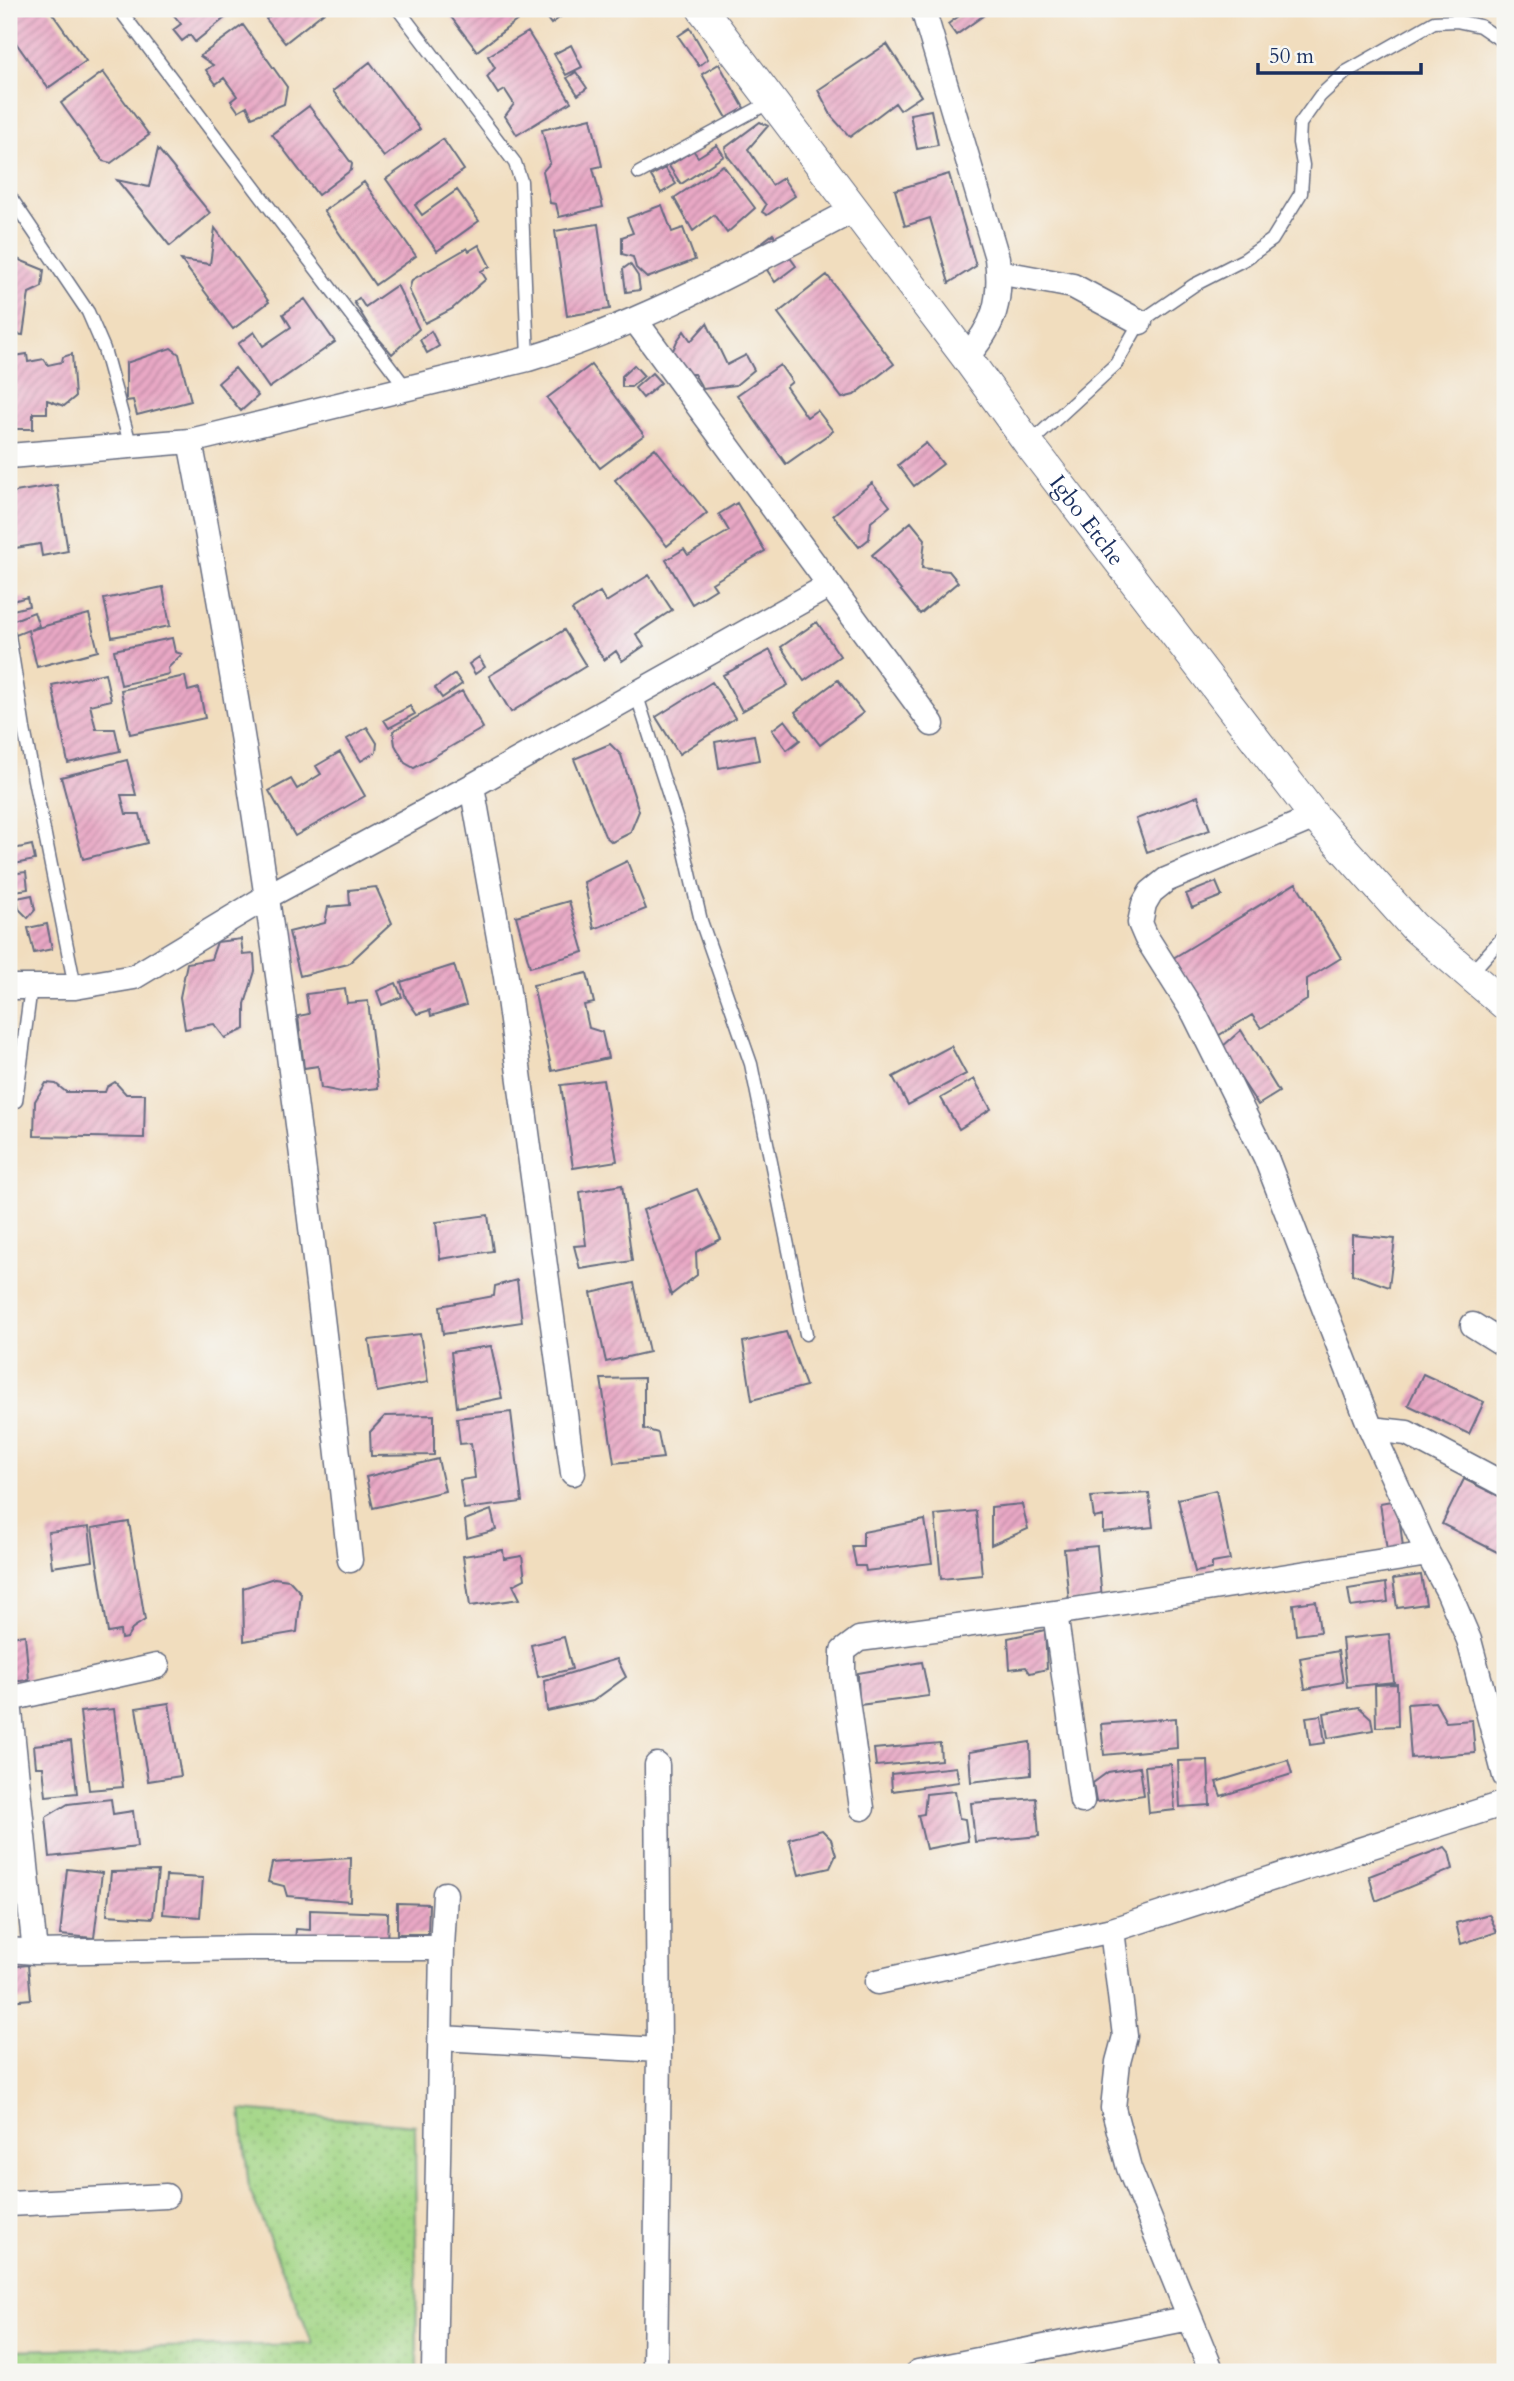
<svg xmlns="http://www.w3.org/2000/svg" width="1514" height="2381" font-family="Cardo,serif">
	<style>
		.grass { fill: url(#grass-dots); stroke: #5f8272; stroke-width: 2 }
		.building { fill: url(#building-hatch) }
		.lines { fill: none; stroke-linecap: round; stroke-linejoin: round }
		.service-casing { stroke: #666c80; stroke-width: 15 }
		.minor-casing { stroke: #666c80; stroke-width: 27 }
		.tertiary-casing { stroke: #666c80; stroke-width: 32 }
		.service { stroke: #fff; stroke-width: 12 }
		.minor { stroke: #fff; stroke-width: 24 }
		.tertiary { stroke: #fff; stroke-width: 30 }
		.labels { text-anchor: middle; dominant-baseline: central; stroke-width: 6; stroke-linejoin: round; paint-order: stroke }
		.street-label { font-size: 23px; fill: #1b2f5e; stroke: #f6f6f2 }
	</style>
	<defs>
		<pattern id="grass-dots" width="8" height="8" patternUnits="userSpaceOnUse" patternTransform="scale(1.75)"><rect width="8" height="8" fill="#a3d686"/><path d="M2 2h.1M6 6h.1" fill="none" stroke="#8cb876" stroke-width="1.8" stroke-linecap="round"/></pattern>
		<pattern id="building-hatch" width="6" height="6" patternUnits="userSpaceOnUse" patternTransform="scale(1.75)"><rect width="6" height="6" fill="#e9a8c5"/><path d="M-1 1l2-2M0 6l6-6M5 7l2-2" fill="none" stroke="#bc89a3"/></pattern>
	</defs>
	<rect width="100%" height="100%" fill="#f6f6f2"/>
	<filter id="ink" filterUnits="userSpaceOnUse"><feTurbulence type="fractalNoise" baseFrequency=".0143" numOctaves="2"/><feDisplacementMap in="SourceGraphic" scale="14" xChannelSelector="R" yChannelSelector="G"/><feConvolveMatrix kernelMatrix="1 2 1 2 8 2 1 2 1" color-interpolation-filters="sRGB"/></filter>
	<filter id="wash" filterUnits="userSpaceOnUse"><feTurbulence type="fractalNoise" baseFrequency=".00686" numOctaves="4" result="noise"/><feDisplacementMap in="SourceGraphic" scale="28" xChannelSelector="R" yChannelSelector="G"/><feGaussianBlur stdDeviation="1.57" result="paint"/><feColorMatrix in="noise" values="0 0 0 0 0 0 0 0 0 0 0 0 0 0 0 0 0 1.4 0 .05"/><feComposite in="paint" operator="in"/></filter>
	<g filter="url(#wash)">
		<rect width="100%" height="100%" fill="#f1ddbe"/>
		<path class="grass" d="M241 2110 415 2125 417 2372H9V2350L313 2344 249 2189Z"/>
		<g id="blocks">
			<path class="building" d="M13 9H49L86 61 48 88 9 33V12Z
				M169 9H228L231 13 195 42 190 35 182 41 173 30 181 24Z
				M279 9H328L285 43 266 19Z
				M445 9H530L531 10 477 51Z
				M540 9H571L551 24Z
				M969 9H982L984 15 956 35 948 24Z
				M243 25 287 87 284 104 252 117 247 106 238 111 231 101 237 96 224 78 216 84 206 70 213 65 200 56Z
				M690 28 708 59 699 66 678 36Z
				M528 32 571 102 517 135 505 116 514 104 505 90 498 94 487 77 495 68 488 56Z
				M887 44 921 96 900 110 895 103 850 137 832 117 818 90Z
				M571 45 582 67 566 75 554 54Z
				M370 62 420 129 384 157 333 91Z
				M719 64 744 108 727 118 702 74Z
				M103 72 149 135 111 163 103 161 61 103Z
				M576 72 587 88 578 95 567 78Z
				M309 106 352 164 351 170 318 195 272 134Z
				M931 110 938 145 917 149 910 114Z
				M591 118 602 166 593 168 603 207 559 217 556 204 550 203 543 171 550 163 542 130Z
				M760 122 768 126 748 149 772 185 783 178 795 196 767 215 762 212 766 205 727 155 725 148Z
				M443 139 464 170 415 205 422 215 457 190 479 221 437 251 386 179Z
				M717 145 724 156 681 184 669 166 693 150 698 157Z
				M158 149 210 213 170 246 117 180 149 187Z
				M723 165 755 208 727 233 714 215 693 231 674 198Z
				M665 168 676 184 661 193 651 176Z
				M949 174 976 266 949 283 930 218 905 226 895 190Z
				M364 182 416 256 375 285 324 211Z
				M662 205 672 232 683 228 695 260 647 278 636 268 633 257 622 254V237L633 233 627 218Z
				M598 224 610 309 567 316 555 231Z
				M215 228 269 302 233 329 181 260 210 264Z
				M773 234 796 266 775 282 767 270 772 266 757 246Z
				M479 245 490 266 481 271 486 279 452 309 425 323 409 290 412 280 467 248 469 251Z
				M17 259 44 270 42 287 29 293 23 335 9 333V281L17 277Z
				M630 264 638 276 640 290 626 292 623 269Z
				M827 275 894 364 854 395 842 398 778 313Z
				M397 285 419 329 392 354 372 331 354 302 359 298 365 307Z
				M305 299 335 342 269 388 238 344 254 332 263 346 291 327 283 314Z
				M707 323 727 365 746 355 754 370 736 385 703 389 694 374H684L671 355 677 341 684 331 691 341Z
				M431 331 439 346 427 353 420 340Z
				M171 348 179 354 191 401 137 415 133 400 126 401V363Z
				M27 354 28 362 44 359 48 365 62 362 63 357 72 354 75 397 64 406 47 400V413H33V429H9V357Z
				M591 365 644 435 600 468 547 398Z
				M634 365 644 376 631 387H622V376Z
				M780 365 792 382 786 387 807 417 817 410 833 431 786 464 737 395Z
				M235 368 258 396 241 411 218 383Z
				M652 373 661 383 643 398 635 388Z
				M926 443 943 464 914 486 898 465Z
				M655 448 707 513 667 546 615 480Z
				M872 483 890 506 871 522 869 539 859 547 833 515Z
				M57 485 68 551 42 556 40 544 9 549V493Z
				M737 503 765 551 712 583 716 589 692 604 666 560 684 549 688 555 729 531 719 514Z
				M911 522 925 539 922 568 949 571 958 582 920 614 872 555Z
				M649 575 672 610 636 634 644 646 622 661 616 651 604 660 572 610 600 592 606 602Z
				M163 587 170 626 112 637 104 599Z
				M27 597 29 606 9 611V602Z
				M34 612 39 626 30 630 89 614 98 651 37 667 28 630 16 635 11 632 9 627V622Z
				M817 622 840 656 804 681 781 647Z
				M564 630 586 666 511 712 489 676Z
				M172 638 175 652 182 654 168 668 169 674 121 685 114 650Z
				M770 650 788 685 742 711 723 675Z
				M479 657 485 667 475 674 469 664Z
				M105 673 111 700 90 705 96 729H115L120 751 68 763 52 685Z
				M455 674 462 684 442 698 435 688Z
				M185 676 188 691 199 688 205 718 130 734 121 690Z
				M838 680 863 713 820 745 795 712Z
				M712 682 735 718 679 754 656 717Z
				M462 691 483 728 414 768 405 763 395 745 393 731Z
				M410 706 415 714 389 728 384 720Z
				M785 720 800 740 787 750 772 730Z
				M367 727 377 743 376 752 361 761 347 739Z
				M754 735 759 760 719 768 715 742Z
				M610 744 621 755 639 811 630 833 612 842 605 836 574 759Z
				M340 752 365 796 295 836 269 791 291 779 297 789 321 774 316 766Z
				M127 760 136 795H121L126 814H140L147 843 83 859 61 777Z
				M1198 796 1210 830 1147 852 1136 819Z
				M32 845 35 860 9 865V850Z
				M627 861 646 909 594 929 584 882Z
				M26 872 28 889 9 892V874Z
				M1216 882 1222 896 1192 908 1186 894Z
				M1296 883 1341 958 1307 979V1000L1261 1028 1252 1015 1211 1040 1165 963Z
				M376 887 392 923 348 964 300 976 289 932 325 923 328 907 350 905 349 890Z
				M32 895 35 910 28 918 19 909 17 898Z
				M569 901 584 952 530 967 516 916Z
				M47 924 52 949 34 953 28 928Z
				M241 939 243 955 254 954 255 971 245 1004V1029L225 1038 214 1024 185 1029 180 997 187 963 211 959 217 942Z
				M454 965 466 1005 431 1016 430 1010 417 1014 406 998 401 982Z
				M587 973 594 1003 584 1005 589 1028 602 1032 608 1058 552 1071 533 985Z
				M396 983 402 997 382 1005 377 991Z
				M345 989 347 1003 368 1001 378 1088 341 1092 321 1088 318 1066 304 1068 298 1016 309 1014 306 994Z
				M1241 1030 1279 1092 1258 1105 1221 1048Z
				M951 1046 966 1074 908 1105 893 1077Z
				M974 1079 991 1109 959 1129 941 1098Z
				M603 1080 617 1161 573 1168 561 1085Z
				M115 1082 126 1094H145L144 1138 34 1136 35 1101 46 1083 56 1084 66 1092H105L107 1087Z
				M622 1185 632 1261 580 1269 574 1246 586 1245 580 1192Z
				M697 1189 721 1239 696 1252 697 1275 671 1295 643 1210Z
				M488 1215 493 1251 440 1259 436 1222Z
				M1352 1235 1395 1239 1389 1287 1352 1274Z
				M517 1280 522 1322 443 1334 440 1306 494 1296 495 1286Z
				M634 1283 649 1352 606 1362 591 1293Z
				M786 1332 806 1386 752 1400 743 1342Z
				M420 1334 428 1382 377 1392 369 1340Z
				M491 1346 502 1398 457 1407 451 1352Z
				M1423 1374 1484 1402 1469 1434 1408 1405Z
				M644 1378V1429L658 1433 663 1458 614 1463 601 1379Z
				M511 1412 522 1502 464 1509 460 1480 475 1478 471 1443 460 1444 457 1418Z
				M434 1415V1455L371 1456 370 1432 385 1416Z
				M438 1459 445 1491 373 1508 366 1477Z
				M1464 1479 1505 1499V1556L1442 1524Z
				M1216 1490 1230 1560 1212 1563V1569L1195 1572 1178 1499Z
				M1149 1493 1153 1527 1103 1532V1516L1094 1518 1091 1497Z
				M1397 1500 1403 1547 1387 1550 1380 1503Z
				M1022 1504 1028 1529 991 1545V1507Z
				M491 1510 496 1530 467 1538 465 1520Z
				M976 1511 982 1575 941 1579 935 1515Z
				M925 1520 932 1563 866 1571 865 1566H856L852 1546H863V1532Z
				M129 1522 145 1620 133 1628 127 1638 121 1639 120 1631 108 1633 92 1528Z
				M89 1527 93 1561 52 1567 48 1532Z
				M1097 1546 1102 1599 1069 1602 1064 1549Z
				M503 1550 504 1559 522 1556 525 1579 513 1585 520 1599 470 1606 463 1556Z
				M1421 1575 1426 1604 1397 1608 1393 1579Z
				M274 1578 289 1580 301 1593 297 1632 244 1641 243 1588Z
				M1386 1583 1388 1602 1351 1607 1348 1589Z
				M1316 1601 1320 1632 1296 1635 1293 1604Z
				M1045 1630 1047 1669 1030 1673 1026 1667 1010 1669 1008 1638Z
				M1389 1634 1394 1682 1347 1687 1342 1639Z
				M25 1635 29 1680 9 1682V1637Z
				M564 1637 572 1669 538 1677 531 1645Z
				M1338 1651 1343 1682 1305 1689 1300 1658Z
				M617 1659 626 1677 593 1701 547 1711 544 1681Z
				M922 1662 929 1696 859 1705 858 1673Z
				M1397 1684 1398 1726 1376 1727 1375 1685Z
				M1435 1702 1446 1722 1472 1720 1475 1753 1411 1758 1407 1704Z
				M169 1703 181 1776 148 1781 136 1708Z
				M1359 1707 1371 1718 1373 1730 1328 1738 1324 1713Z
				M114 1709 123 1787 89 1790 80 1712Z
				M1321 1715 1325 1743 1310 1745 1306 1717Z
				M1176 1718 1177 1748 1104 1755 1101 1724Z
				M71 1741 77 1793 46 1796 43 1767H36L34 1745Z
				M1030 1742 1031 1775 971 1782 969 1752Z
				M940 1743 941 1760 876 1766 874 1749Z
				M1208 1760 1210 1805 1180 1807 1178 1761Z
				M1288 1760 1292 1774 1221 1796 1216 1782Z
				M1171 1764 1175 1810 1149 1813 1145 1766Z
				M956 1767 959 1782 892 1791 891 1774Z
				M1140 1767 1144 1795 1096 1802 1093 1783 1108 1772Z
				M955 1791 959 1818 965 1819 968 1841 926 1849 918 1815 924 1814 926 1794Z
				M1036 1798 1039 1836 975 1842 971 1803Z
				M111 1799 113 1814 133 1811 137 1847 50 1857 46 1817 68 1804Z
				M822 1830 831 1839 836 1855 830 1868 799 1875 789 1839Z
				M1445 1847 1449 1852 1453 1869 1376 1901 1369 1876Z
				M351 1858 350 1901 287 1896 284 1886 268 1882 272 1863Z
				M67 1869 102 1873 94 1938 60 1935Z
				M158 1871 153 1918 107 1915 111 1872Z
				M166 1876 203 1878 200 1917 163 1914Z
				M397 1903 429 1904 428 1934H397Z
				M310 1910 388 1913 387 1945 295 1942 296 1929 310 1930Z
				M1489 1914 1497 1932 1461 1944 1456 1923Z
				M28 1965 31 1999 9 2001V1967Z"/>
		</g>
	</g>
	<g filter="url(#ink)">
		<use href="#blocks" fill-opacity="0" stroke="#666c80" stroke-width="2"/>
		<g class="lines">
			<defs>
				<path id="service" d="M119 9 407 389
					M398 9 515 163 521 181 528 359
					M639 173 772 101
					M9 195 88 312 104 349 131 447
					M1029 444 1116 364 1140 322 1194 285 1245 259 1272 240 1301 193 1303 165 1299 143 1300 124 1320 96 1346 72 1434 22 1456 21 1480 26 1505 43
					M9 635 24 729 75 987
					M636 693 680 830 701 921 751 1064 806 1334
					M1469 975 1505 935
					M16 1101 31 987"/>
				<path id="minor" d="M923 9 997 258C1002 300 995 326 966 357
					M998 272 1073 286 1140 322
					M635 320 932 724
					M190 441C262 811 308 1185 350 1560
					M9 456 190 441 528 359C643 324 748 265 854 210
					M472 786 506 977 573 1473
					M1315 817 1166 880 1151 892 1144 904 1140 923 1146 937 1194 1013 1266 1158 1371 1429 1428 1554 1448 1591 1469 1640 1505 1776
					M9 987H75L134 977 268 896 472 786 830 585
					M1473 1325 1505 1345
					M1371 1429 1407 1433 1505 1485
					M1055 1613 1082 1801
					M9 1699 157 1666
					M9 1702 35 1952
					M862 1808 843 1672V1651L859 1639 1055 1613 1428 1554
					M1112 1930 1125 2036 1118 2062 1113 2108 1129 2168 1212 2372
					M9 1950 35 1952 248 1948H442
					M877 1982 1112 1930 1505 1803
					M441 2038 659 2050
					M9 2204 166 2196
					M434 2372 442 1948 445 1894
					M655 2372 659 2050 657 1765
					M918 2372 1190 2318"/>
				<g id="tertiary">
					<path id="s1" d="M702 9 966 357 1029 444 1315 817 1414 927 1505 1005"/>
				</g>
			</defs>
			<use href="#service" class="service-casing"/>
			<use href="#minor" class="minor-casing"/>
			<use href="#tertiary" class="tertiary-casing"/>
			<use href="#service" class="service"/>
			<use href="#minor" class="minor"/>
			<use href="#tertiary" class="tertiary"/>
		</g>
	</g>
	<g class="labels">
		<g class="street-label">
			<text stroke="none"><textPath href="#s1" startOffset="640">Igbo Etche</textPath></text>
		</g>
	</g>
	<rect width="1514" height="2381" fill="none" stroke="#f6f6f2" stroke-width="35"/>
	<path d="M1258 63v10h163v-10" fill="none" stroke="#1b2f5e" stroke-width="3.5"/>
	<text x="1269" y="63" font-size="21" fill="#1b2f5e" stroke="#f6f6f2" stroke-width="5" paint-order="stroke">50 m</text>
</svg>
